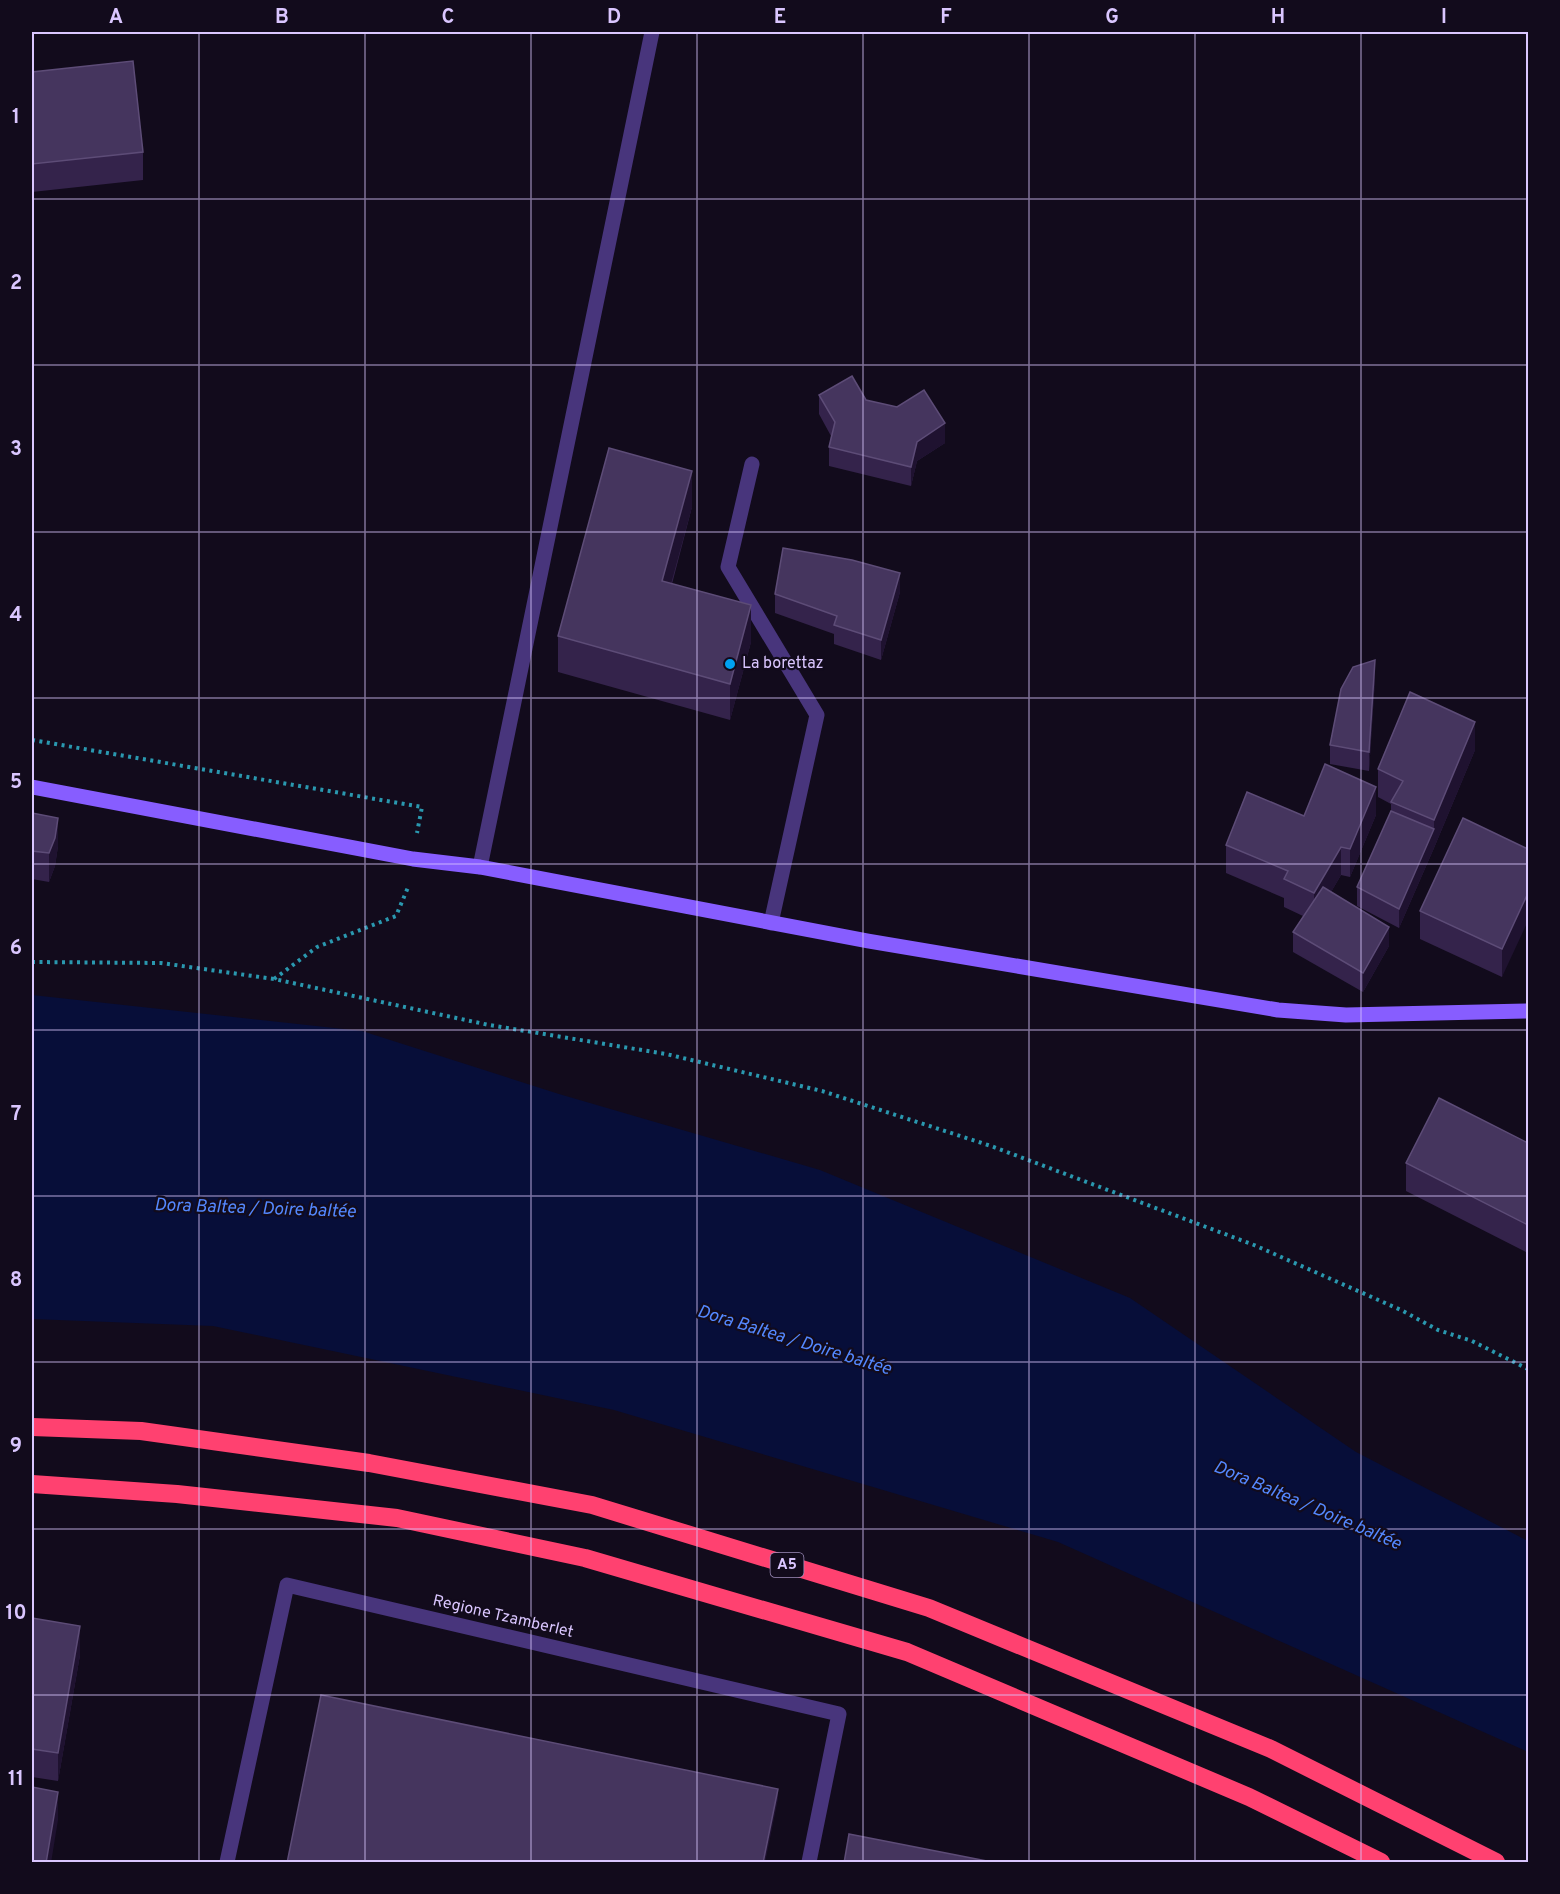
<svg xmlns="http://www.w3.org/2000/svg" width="1560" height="1894" font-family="Overpass,sans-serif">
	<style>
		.water { fill: #070e39 }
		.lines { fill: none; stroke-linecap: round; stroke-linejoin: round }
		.path { stroke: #2a98af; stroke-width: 4; stroke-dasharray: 3 4.5; stroke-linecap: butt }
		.lane { stroke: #48357c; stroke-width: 15 }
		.street { stroke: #48357c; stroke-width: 15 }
		.secondary { stroke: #875dff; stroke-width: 15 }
		.highway { stroke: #ff4170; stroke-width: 18 }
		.wall { fill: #34234b }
		.shaded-wall { fill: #1f1230 }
		.building { fill: #45355e; stroke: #5d4c77; stroke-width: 1.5 }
		.grid { fill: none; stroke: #dac6ff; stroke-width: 1.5; stroke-opacity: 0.55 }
		.poi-dot { fill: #00a1f1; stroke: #120b1c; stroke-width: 2 }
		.labels { text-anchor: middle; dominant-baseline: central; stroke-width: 4.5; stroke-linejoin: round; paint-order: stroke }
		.shield { fill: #120b1c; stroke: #9e8ebb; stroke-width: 1.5 }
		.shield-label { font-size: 15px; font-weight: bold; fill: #dac6ff }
		.poi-label { font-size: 16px; fill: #dac6ff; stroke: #120b1c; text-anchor: start }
		.street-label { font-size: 16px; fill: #dac6ff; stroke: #120b1c }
		.water-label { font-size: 18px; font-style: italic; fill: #5488ff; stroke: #120b1c }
		.neatline { fill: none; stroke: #dac6ff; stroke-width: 2 }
		.grid-label { font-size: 20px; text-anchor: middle; font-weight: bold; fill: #dac6ff }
	</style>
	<rect width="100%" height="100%" fill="#120b1c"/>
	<path class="water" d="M32 995 362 1031 559 1094 820 1170 1130 1298 1356 1452 1528 1541V1752L1058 1542 614 1410 213 1326 32 1319Z"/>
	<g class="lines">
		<path class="path" d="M32 740 422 807 417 833
			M32 962 161 963 274 979 489 1025 666 1054 822 1091 991 1146 1254 1245 1401 1310 1438 1330 1472 1341 1528 1369
			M274 979 317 947 396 916 409 885"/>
		<path class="lane" d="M752 464 728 567 817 715 771 923
			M227 1862 287 1585 839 1714 809 1862"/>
		<path class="street" d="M480 867 652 32"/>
		<path class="secondary" d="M32 787 413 859 480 867 868 941 1278 1010 1346 1015 1528 1011"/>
		<path class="highway" d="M32 1427 141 1431 369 1463 592 1505 929 1608 1271 1749 1496 1862
			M32 1484 177 1494 397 1518 585 1558 907 1652 1249 1797 1381 1862"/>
	</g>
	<path class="wall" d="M32 72 143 152V180L32 192Z
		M819 395 866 400 945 443 917 461 911 486 829 466V447L831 436 819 414Z
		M692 507 672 584 751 642 730 720 558 672V636Z
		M900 592 881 660 834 644V634L775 613V594Z
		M1375 679 1369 771 1330 764V745Z
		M1475 750 1434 848 1399 928 1357 906V887L1391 811V804L1378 797V769Z
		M32 813 58 846 55 866 49 882 32 879Z
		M1376 815 1350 877 1341 875 1331 892 1389 946 1363 992 1293 952V932L1303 916 1284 907V898L1226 873V845L1304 816Z
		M1528 849 1502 977 1420 939V911Z
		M1528 1143V1253L1406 1191V1163Z
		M32 1618 80 1655 58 1781 32 1777Z"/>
	<path class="shaded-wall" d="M945 423V443L917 461 911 486V467L917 442Z
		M692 471V507L662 617V581Z
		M900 573V592L881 660V640Z
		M751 605V642L730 720V684Z
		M1375 660V679L1369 771V752Z
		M1475 722V750L1434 848 1399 928V909L1434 829V820Z
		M1376 787V815L1350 877V849Z
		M58 818V846L55 866 49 882V853Z
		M1341 847V875L1314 921V893Z
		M1528 893V921L1502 977V949Z
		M1389 927V946L1363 992V973Z
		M80 1626V1655L58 1781V1753Z
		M778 1789V1799L765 1863H763Z
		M58 1792V1820L51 1863H46Z"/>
	<path class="building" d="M133 61 143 152 32 164V72Z
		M852 376 866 400 897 407 924 390 945 423 917 442 911 467 829 447 835 422 819 395Z
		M609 448 692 471 662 581 751 605 730 684 558 636Z
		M783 548 852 560 900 573 881 640 834 625 837 616 775 594Z
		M1375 660 1369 752 1330 745 1341 689 1353 667Z
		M1410 692 1475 722 1434 820 1391 802 1403 781 1378 769Z
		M1325 764 1376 787 1350 849 1341 847 1314 893 1284 879 1288 871 1226 845 1247 792 1304 816Z
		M1391 811 1434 829 1399 909 1357 887Z
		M32 813 58 818 55 838 49 853 32 851Z
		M1463 818 1528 849V893L1502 949 1420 911Z
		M1323 887 1389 927 1363 973 1293 932Z
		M1439 1098 1528 1143V1225L1406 1163Z
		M32 1618 80 1626 58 1753 32 1749Z
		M321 1695 778 1789 763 1863H287Z
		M32 1787 58 1792 46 1863H32Z
		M849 1834 997 1863H844Z"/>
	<path class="grid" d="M199 32V1862M365 32V1862M531 32V1862M697 32V1862M863 32V1862M1029 32V1862M1195 32V1862M1361 32V1862M32 199H1528M32 365H1528M32 532H1528M32 698H1528M32 864H1528M32 1030H1528M32 1196H1528M32 1362H1528M32 1529H1528M32 1695H1528"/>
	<circle class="poi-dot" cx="730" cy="664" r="6"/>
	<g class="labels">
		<rect class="shield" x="770.5" y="1553" width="33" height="24" rx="4.5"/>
		<g class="shield-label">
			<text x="787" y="1565">A5</text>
		</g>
		<g class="poi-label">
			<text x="742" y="664">La borettaz</text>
		</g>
		<g class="street-label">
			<text transform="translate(503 1617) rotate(13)">Regione Tzamberlet</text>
		</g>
		<g class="water-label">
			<text transform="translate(255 1209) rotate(2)">Dora Baltea / Doire baltée</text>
			<text transform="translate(794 1341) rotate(17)">Dora Baltea / Doire baltée</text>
			<text transform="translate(1307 1506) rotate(23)">Dora Baltea / Doire baltée</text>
		</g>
	</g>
	<rect width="1560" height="1894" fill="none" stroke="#120b1c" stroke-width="66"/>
	<rect x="33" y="33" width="1494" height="1828" class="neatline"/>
	<g class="grid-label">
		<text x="116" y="23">A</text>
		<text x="282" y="23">B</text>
		<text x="448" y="23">C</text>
		<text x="614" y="23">D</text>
		<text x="780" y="23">E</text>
		<text x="946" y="23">F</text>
		<text x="1112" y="23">G</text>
		<text x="1278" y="23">H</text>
		<text x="1444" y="23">I</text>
		<text x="16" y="123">1</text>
		<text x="16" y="289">2</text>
		<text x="16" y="455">3</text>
		<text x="16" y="621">4</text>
		<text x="16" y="788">5</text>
		<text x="16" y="954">6</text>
		<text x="16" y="1120">7</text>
		<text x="16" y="1286">8</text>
		<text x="16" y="1452">9</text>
		<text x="16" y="1619">10</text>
		<text x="16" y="1785">11</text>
	</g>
</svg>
